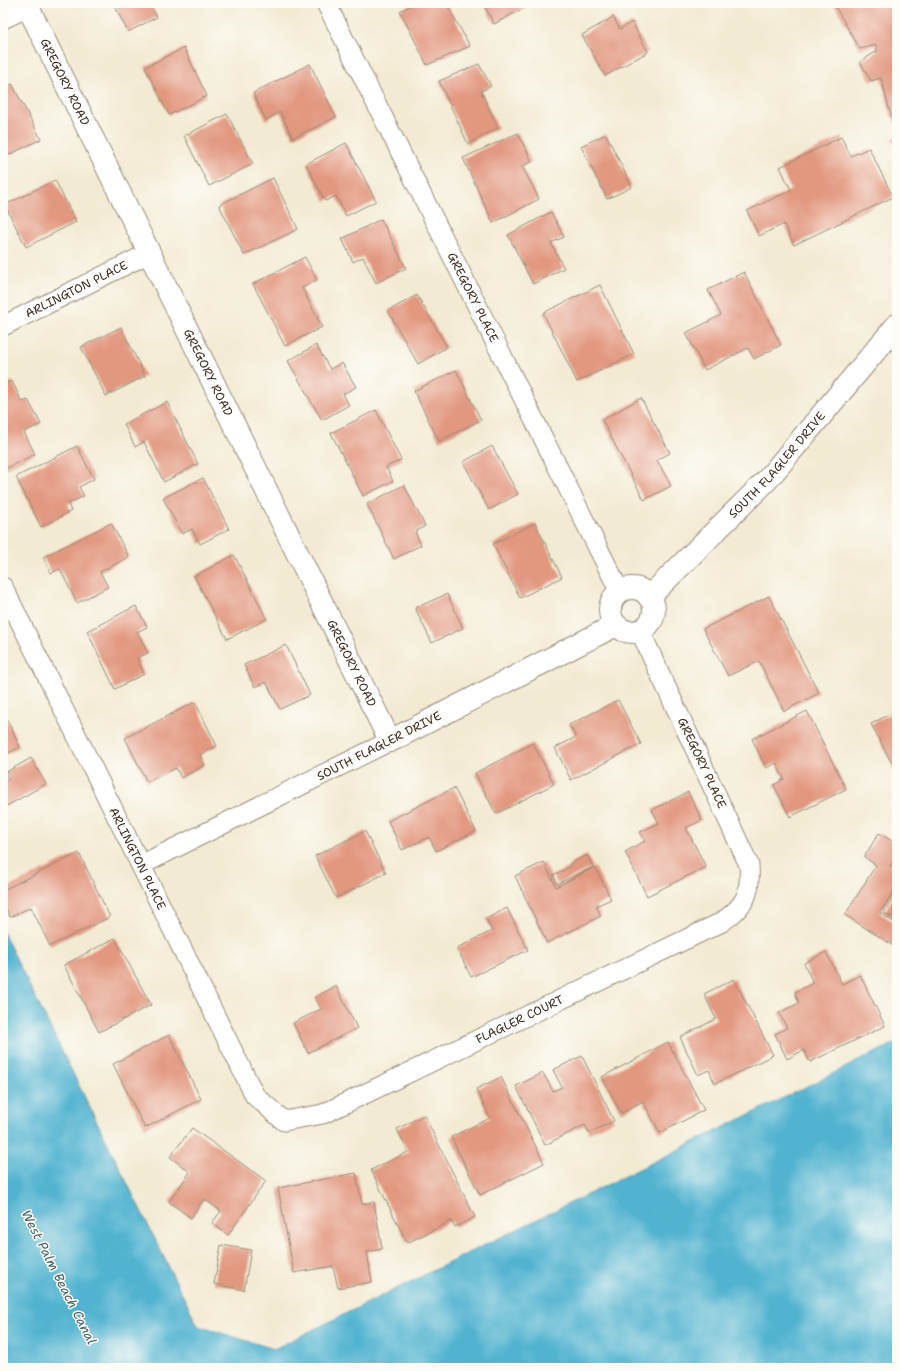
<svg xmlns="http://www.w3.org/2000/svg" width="900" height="1371" font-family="'Shantell Sans',sans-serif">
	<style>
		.water { fill: #51b3d0; stroke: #466e77 }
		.building { fill: #e2977f }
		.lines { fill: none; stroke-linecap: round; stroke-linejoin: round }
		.minor-casing { stroke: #968a78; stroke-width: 21 }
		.tertiary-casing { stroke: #968a78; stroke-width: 24 }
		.minor { stroke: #fff; stroke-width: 19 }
		.tertiary { stroke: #fff; stroke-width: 22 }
		.labels { text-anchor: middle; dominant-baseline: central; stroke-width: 3; stroke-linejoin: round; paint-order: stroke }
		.street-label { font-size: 12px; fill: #3b2a1e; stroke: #fdfcf7 }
		.water-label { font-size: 13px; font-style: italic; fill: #446165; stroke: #fdfcf7 }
	</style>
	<rect width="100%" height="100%" fill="#fdfcf7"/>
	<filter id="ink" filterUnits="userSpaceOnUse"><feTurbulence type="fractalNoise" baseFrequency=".025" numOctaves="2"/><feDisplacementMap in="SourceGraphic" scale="8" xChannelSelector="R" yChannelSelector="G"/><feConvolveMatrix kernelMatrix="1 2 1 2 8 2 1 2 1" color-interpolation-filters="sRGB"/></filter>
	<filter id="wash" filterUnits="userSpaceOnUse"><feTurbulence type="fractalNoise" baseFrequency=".012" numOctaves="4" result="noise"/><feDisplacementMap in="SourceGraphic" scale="16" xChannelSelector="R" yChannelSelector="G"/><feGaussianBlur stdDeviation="0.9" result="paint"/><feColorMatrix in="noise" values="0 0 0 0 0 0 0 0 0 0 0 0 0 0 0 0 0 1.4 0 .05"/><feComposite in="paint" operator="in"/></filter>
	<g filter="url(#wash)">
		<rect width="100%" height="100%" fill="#f2ead2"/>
		<path class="water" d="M3 932 198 1326 274 1349 897 1042V1368H3Z"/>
		<g id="blocks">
			<path class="building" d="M113 3H149L157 17 128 32Z
				M415 3H446L470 46 427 65 400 11Z
				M483 3H526L528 6 494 24Z
				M833 3H897V126L891 116 881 78 871 81 860 62 877 51 876 45 860 49Z
				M613 17 620 29 632 22 648 52 605 76 582 35Z
				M184 48 207 96 169 115 145 67Z
				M310 64 336 117 293 138 280 112 266 120 253 93Z
				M479 64 491 86 481 91 498 128 468 144 439 81Z
				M12 84 41 139 5 157 3 153V89Z
				M227 114 253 164 209 186 184 136Z
				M518 133 532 162 522 166 539 199 493 223 463 158Z
				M606 134 632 187 607 199 581 146Z
				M897 136V148L892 139Z
				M841 137 851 156 869 148 893 197 794 245 784 224 759 236 747 211 791 190 780 167Z
				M346 143 376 201 346 216 336 196 325 201 306 164Z
				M273 178 298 229 244 255 219 205Z
				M55 180 76 222 26 247 5 205Z
				M551 212 564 237 551 243 564 268 533 284 508 235Z
				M381 219 406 268 376 283 363 257 353 262 342 239Z
				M305 257 317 280 302 288 322 327 285 346 253 284Z
				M744 272 781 345 754 359 748 348 705 370 686 333 721 315 708 290Z
				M600 285 634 354 577 382 543 313Z
				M417 295 447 347 418 364 388 311Z
				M121 327 145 376 106 396 81 347Z
				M316 345 330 369 342 363 356 387 343 394 349 405 322 420 288 361Z
				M456 370 481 420 439 441 414 391Z
				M12 381 22 402 28 400 41 424 24 432 35 454 5 469 3 466V385Z
				M641 398 670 453 657 460 671 486 644 500 602 420Z
				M167 402 198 464 164 482 144 442 135 447 124 424Z
				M376 410 401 460 386 467 393 481 363 496 331 433Z
				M77 446 94 479 79 487 84 496 68 504 71 511 41 527 16 477Z
				M492 446 518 494 489 510 463 462Z
				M203 478 229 529 200 544 192 529 182 534 163 498Z
				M404 485 425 526 415 532 421 545 394 559 367 504Z
				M111 523 129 557 100 572 108 587 77 603 60 569 51 573 43 557Z
				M535 523 562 577 520 598 493 544Z
				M234 555 267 619 227 639 194 576Z
				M447 594 463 628 432 643 415 608Z
				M769 596 819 693 784 711 759 661 728 676 703 629Z
				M136 606 147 627 137 632 148 653 137 658 144 674 115 689 87 631Z
				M286 645 310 695 280 709 266 682 255 687 244 665Z
				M618 700 641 744 571 780 555 748 576 737 569 725Z
				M195 702 217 746 200 755 205 765 181 778 176 768 147 782 125 738Z
				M897 710V773L871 724Z
				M3 711 20 747 3 756Z
				M807 711 846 789 790 817 774 785 784 779 776 763 766 768 752 739Z
				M533 743 554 784 496 814 475 773Z
				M31 758 46 784 3 808V782L9 779 5 773Z
				M454 788 476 831 436 851 429 837 402 850 388 821Z
				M688 792 702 820 686 828 706 867 647 896 625 852 645 841 640 832 659 823 652 810Z
				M365 831 386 873 336 898 315 856Z
				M879 833 897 844V855L890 866 897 870V886L880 913 897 924V948L845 915 876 865 864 857Z
				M79 853 110 917 50 946 31 907 10 917 3 902V890Z
				M587 855 593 867 557 884 553 875 570 867 569 864Z
				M544 862 556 887 595 867 611 899 596 906 601 916 547 943 515 876Z
				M897 890V920L884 913Z
				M507 908 528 950 471 977 457 948 492 931 486 919Z
				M115 938 151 1005 99 1032 64 965Z
				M826 952 842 984 860 975 885 1026 810 1062 804 1050 787 1059 775 1034 787 1028 779 1013 799 1003 795 992 813 983 804 963Z
				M734 979 773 1055 715 1084 709 1070 698 1075 680 1037 716 1019 704 994Z
				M336 986 357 1028 308 1053 293 1023 321 1009 315 997Z
				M169 1035 201 1099 145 1128 113 1064Z
				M668 1042 704 1110 660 1133 643 1101 621 1113 602 1077Z
				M582 1056 614 1121 589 1133 585 1125 545 1145 516 1086 543 1073 553 1091 562 1087 553 1070Z
				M501 1077 544 1163 480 1195 451 1137 490 1118 476 1089Z
				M424 1115 475 1217 455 1227 451 1221 407 1243 371 1170 408 1152 397 1129Z
				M192 1128 266 1181 228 1235 212 1223 221 1211 204 1199 191 1218 169 1202 190 1172 170 1157Z
				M356 1173 362 1204 374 1202 382 1249 367 1252 372 1282 338 1288 333 1266 294 1273 278 1188Z
				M221 1245 251 1250 244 1290 214 1284Z"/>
		</g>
	</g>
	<g filter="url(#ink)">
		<use href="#blocks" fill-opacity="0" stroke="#968a78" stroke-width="1"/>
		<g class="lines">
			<defs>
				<g id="minor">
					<path id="s1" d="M326 3 620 592"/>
					<path d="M3 19 28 7"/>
					<path id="s2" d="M3 326 149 253"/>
					<path id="s3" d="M3 587 255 1096 284 1121 323 1114 722 922C746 905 751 894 749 865L640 631"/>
					<path d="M141 865 390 741"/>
				</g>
				<g id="tertiary">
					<path id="s4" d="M26 3 390 741 616 625"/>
					<circle cx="632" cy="610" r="22"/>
					<path id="s5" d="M649 597 767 480 897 325"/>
				</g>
			</defs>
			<use href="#minor" class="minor-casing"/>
			<use href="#tertiary" class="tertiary-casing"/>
			<use href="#minor" class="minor"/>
			<use href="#tertiary" class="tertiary"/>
		</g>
	</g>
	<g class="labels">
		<g class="street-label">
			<text stroke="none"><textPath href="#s4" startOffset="88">GREGORY ROAD</textPath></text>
			<text stroke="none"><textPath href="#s2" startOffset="82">ARLINGTON PLACE</textPath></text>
			<text stroke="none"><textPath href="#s1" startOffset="329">GREGORY PLACE</textPath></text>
			<text stroke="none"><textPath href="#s4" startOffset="412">GREGORY ROAD</textPath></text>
			<text stroke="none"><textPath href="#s5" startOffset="184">SOUTH FLAGLER DRIVE</textPath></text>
			<text stroke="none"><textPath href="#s4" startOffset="736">GREGORY ROAD</textPath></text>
			<text transform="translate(379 746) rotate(-27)">SOUTH FLAGLER DRIVE</text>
			<text transform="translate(702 763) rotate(65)">GREGORY PLACE</text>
			<text stroke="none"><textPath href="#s3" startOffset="303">ARLINGTON PLACE</textPath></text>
			<text stroke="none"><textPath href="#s3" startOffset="864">FLAGLER COURT</textPath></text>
		</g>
		<g class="water-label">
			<text transform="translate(59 1277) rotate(63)">West Palm Beach Canal</text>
		</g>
	</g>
	<rect width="900" height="1371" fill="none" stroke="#fdfcf7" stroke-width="16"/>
</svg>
